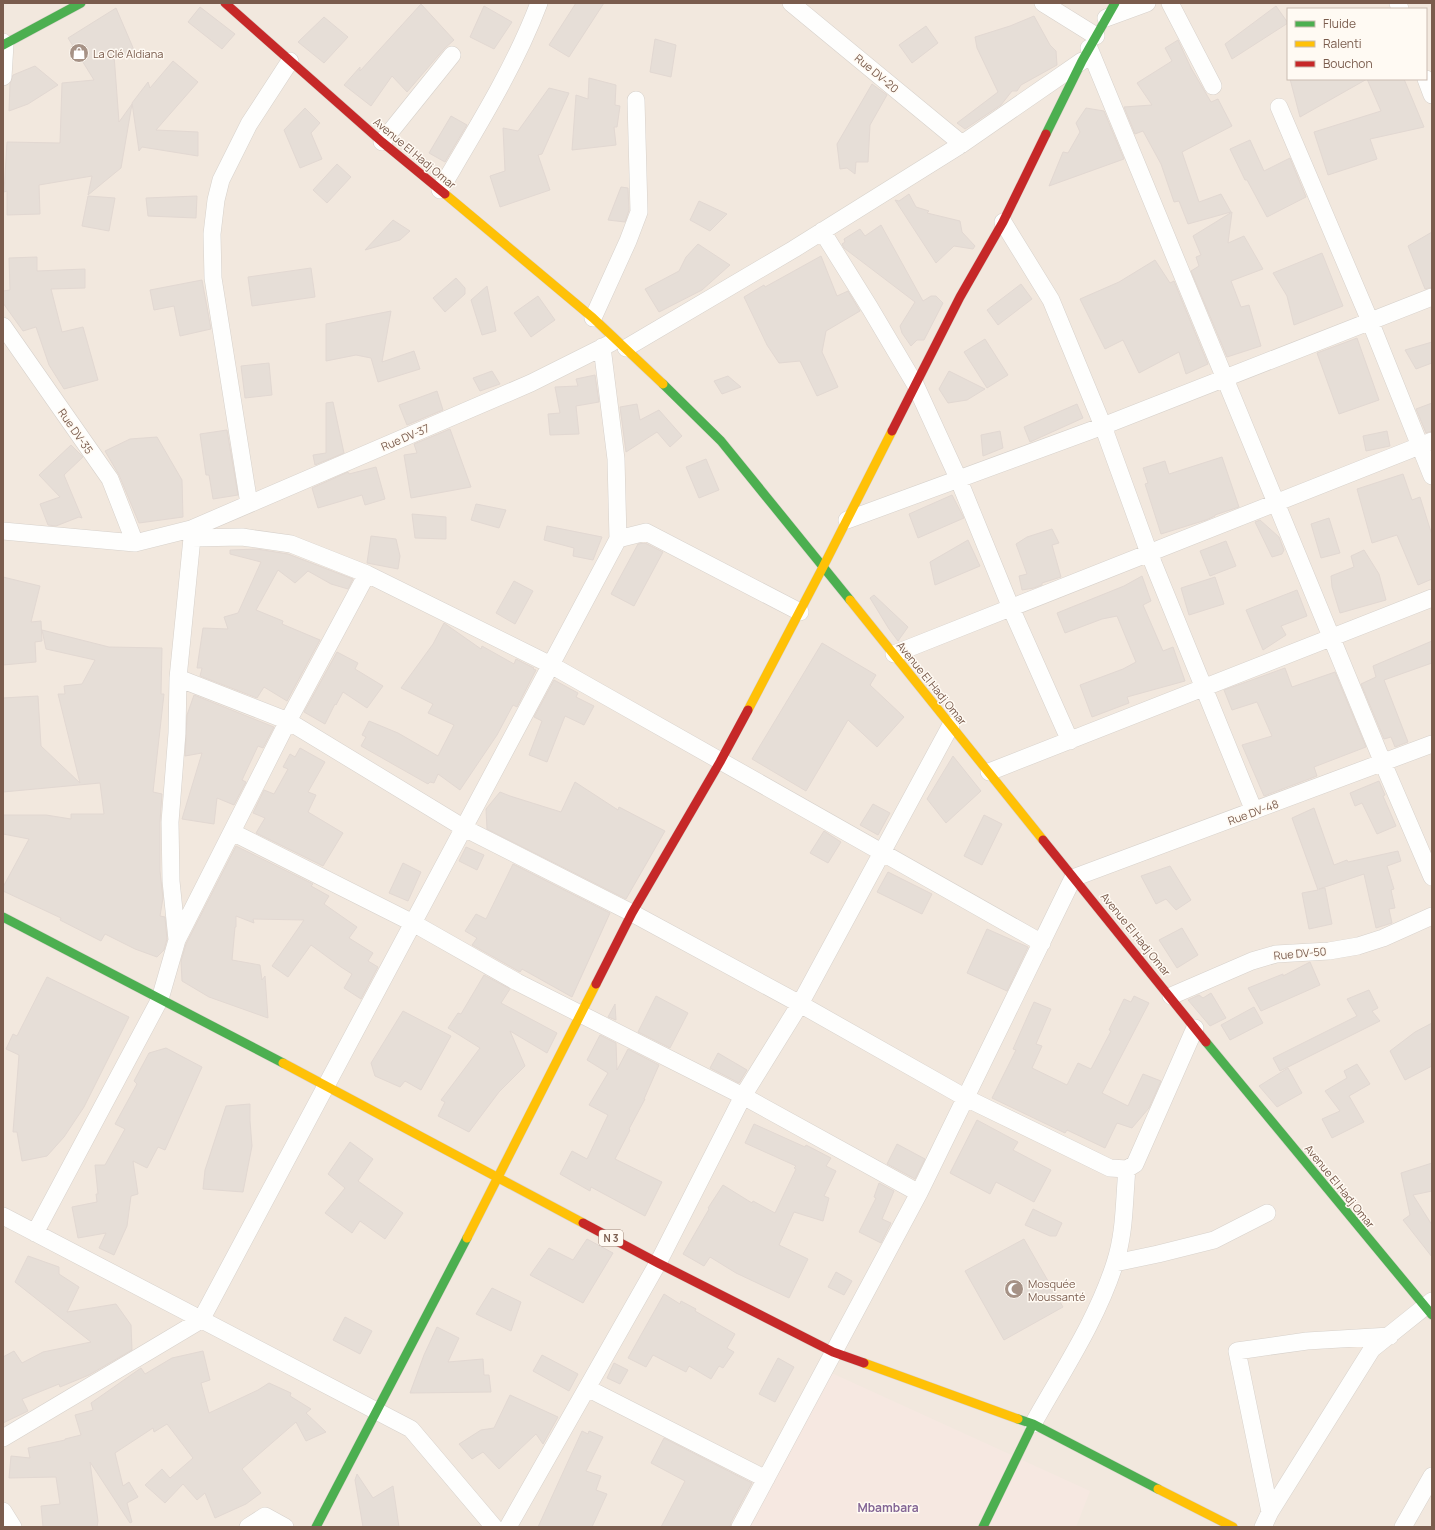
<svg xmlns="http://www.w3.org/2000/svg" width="1435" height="1530" font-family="Manrope,sans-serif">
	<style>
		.residential { fill: #f2e8de; fill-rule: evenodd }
		.commercial { fill: #f6e8e1 }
		.building { fill: #e6ded7; stroke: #e2d8d2 }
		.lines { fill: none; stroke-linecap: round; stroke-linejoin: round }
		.street-casing { stroke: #d7d1cb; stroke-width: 18 }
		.fast-casing { stroke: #d9d2cb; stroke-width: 10 }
		.slow-casing { stroke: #d9d2cb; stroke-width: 10 }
		.jam-casing { stroke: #d9d2cb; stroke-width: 10 }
		.street { stroke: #fefefd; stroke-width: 17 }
		.fast { stroke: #4caf50; stroke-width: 9 }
		.slow { stroke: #ffc107; stroke-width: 9 }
		.jam { stroke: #c62828; stroke-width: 9 }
		.labels { text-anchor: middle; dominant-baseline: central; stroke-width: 3; stroke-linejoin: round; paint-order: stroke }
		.shield { fill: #fffaf3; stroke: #a28b7f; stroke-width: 1 }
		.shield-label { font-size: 10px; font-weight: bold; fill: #7a5c4d }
		.poi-label { font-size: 11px; fill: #7a5c4d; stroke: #fffaf3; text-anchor: start }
		.street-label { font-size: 11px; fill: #7a5c4d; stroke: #fffaf3 }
		.neighbourhood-label { font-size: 12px; font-weight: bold; fill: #846695; stroke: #fffaf3 }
	</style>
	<rect width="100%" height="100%" fill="#f9f5f0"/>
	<path class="residential" d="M3 3H1432V1527H3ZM1288 9H1426V79H1288Z"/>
	<path class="commercial" d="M825 1370 1090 1491 1076 1527H734Z"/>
	<path class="building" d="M576 3H604L569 57 549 45Z
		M421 4 454 40 444 49 407 92 392 76 371 106 344 85 360 67V71Z
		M484 6 512 22 494 49 470 37Z
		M1276 6 1288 23 1232 59 1225 44Z
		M200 7 235 34 222 49 188 22Z
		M116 8 137 57 114 55 119 122 132 104 121 168 88 195 92 176 39 185 40 214 7 215V191L4 192 7 142 60 143 62 83 94 80 68 38Z
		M1034 16 1050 45 1056 51 1057 65 1021 85 1017 91H1012L1001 105 965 129 957 123 998 92 977 48 975 37 1010 26Z
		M324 17 348 37 324 63 298 42Z
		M926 26 938 43 912 63 899 45Z
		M655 39 676 45 671 77 650 72Z
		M1178 40 1191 68 1211 102 1218 99 1232 126 1182 152 1199 202 1221 194 1231 212 1188 224 1179 201 1174 202 1161 164 1143 131 1135 134 1124 107 1152 105 1137 83 1172 61 1165 48Z
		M173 61 198 82 156 130 198 132V156L142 147 139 151 132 103 148 82 150 88Z
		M35 66 58 85 28 104 9 111 10 84 13 75Z
		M589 78 616 85 615 105 620 106 617 127H614L616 145 572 150 576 95 588 99Z
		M1290 79H1404L1424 127 1370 139 1377 159 1328 175 1314 132 1381 111 1367 79 1300 117Z
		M872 84 887 95 870 125 868 162H856L855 174 847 168 840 169 837 144Z
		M549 88 569 93 542 154 538 155 550 190 500 207 490 176 505 171 503 128 518 131Z
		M305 108 320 123 311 133 322 159 300 168 284 130Z
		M1086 108 1104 111 1124 159 1049 186 1063 152 1068 153 1080 132 1076 123Z
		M451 116 467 125 445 162 429 153Z
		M1250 140 1264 171 1290 158 1306 197 1267 217 1247 180H1245L1230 149Z
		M337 164 351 177 327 203 313 190Z
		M621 187 628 188 629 210 625 222 608 220Z
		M909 194 916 207 929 211 927 213 960 221 962 232 975 246 973 249 954 246 936 263 895 200 899 201Z
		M88 196 115 198 109 231 82 226Z
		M197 196 196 218 148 216 146 198Z
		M699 201 727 214 710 231 690 220Z
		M1232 212 1228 243 1244 236 1263 269 1231 281 1241 307 1249 305 1261 346 1227 357 1191 271 1199 266 1196 257 1201 255 1193 236Z
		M393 220 410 231 400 240 365 250Z
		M881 225 923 301 931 296H936L943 303 924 340H917L911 346 902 333 900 326 915 302 844 248 842 244 845 242 844 239 860 229 865 236Z
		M1432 232V287L1425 289 1408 246Z
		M698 244 730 265 702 290 659 312 645 289 679 271 686 257Z
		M1322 253 1343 306 1294 325 1287 296 1273 273Z
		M821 256 837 296 848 291 860 311 826 331 822 352 838 387 817 396 800 361 779 363 767 345 744 297 764 285 765 287Z
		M37 257V271L85 269V288L51 289 62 332 83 327 98 380 64 389 49 365 36 327 23 331 3 303V291L10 290 9 258Z
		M1155 260 1170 283 1174 281 1208 364 1186 374 1179 352 1139 373 1123 340 1105 349 1080 299 1119 282Z
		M311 268 315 297 252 306 248 277Z
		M456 278 465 288V294L445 312 433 298Z
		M202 280 211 329 180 336 174 306 154 310 150 290Z
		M1021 284 1032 299 998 325 987 310Z
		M487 286 496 331 482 335 471 300Z
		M538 296 555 320 531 337 514 313Z
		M391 311 382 362 414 351 420 369 378 382 371 358 356 355 326 361V324Z
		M1357 338 1379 400 1339 414 1317 353Z
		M985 339 1008 375 987 388 964 352Z
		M1432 342V363L1416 369 1405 350Z
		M269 363 272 395 245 398 241 366Z
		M492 371 500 384 480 391 473 378Z
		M949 371 985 389 967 400 948 403 939 389Z
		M595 375 599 402 576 406 579 434 550 435 548 414 560 413 555 387 578 386 576 379Z
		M728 376 741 387 722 394 714 381Z
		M437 391 443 410 407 425 399 405Z
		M333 402 344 453 315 465 313 455 326 453V403Z
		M1432 403V431L1426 433 1416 409Z
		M637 404 640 420 659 410 682 436 670 447 657 432 626 452 620 407Z
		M1077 404 1083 418 1030 442 1024 427Z
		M450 429 471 487 411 498 404 455 417 453 414 444Z
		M227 430 238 495 213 499 209 475H206L200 434Z
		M1000 431 1003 448 983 456 981 435Z
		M1387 431 1390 446 1366 451 1363 436Z
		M157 437 182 480 183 517 139 523 119 475 105 451 130 439Z
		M71 445 83 457 64 475 82 518 79 517 56 526 48 525 40 504 60 497 39 475Z
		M1222 457 1239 507 1215 515V516L1206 520 1161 534 1145 484 1148 483 1143 468 1165 461 1169 474Z
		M706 459 719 490 699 498 686 467Z
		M376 467 385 499 365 505 362 495 318 508 312 488 348 472 349 474Z
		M1403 474 1412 500 1420 497 1432 535V579L1418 585 1397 535 1372 543 1357 489Z
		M952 495 964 518 918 538 909 514Z
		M476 504 506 510 499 528 471 520Z
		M412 514 446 517V539L415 538Z
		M1329 518 1340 553 1321 558 1311 524Z
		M1260 520 1279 537 1284 550 1282 554 1272 557 1255 522Z
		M547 526 602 537 593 560 573 556 574 548 544 540Z
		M1052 529 1059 543 1052 545 1061 577 1042 583V585L1034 588 1022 590 1019 576 1027 574 1016 544 1027 537Z
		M371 536 396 539 400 556 398 569 367 563Z
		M968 540 980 566 935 585 930 562Z
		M1226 541 1236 566 1210 576 1200 551Z
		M645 543 663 552 634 606 611 594 638 544Z
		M257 549 288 554 353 579 348 589 331 584 308 571 295 583 278 570 256 610 283 621 282 624 320 640 287 701 264 687 257 698 200 676 202 668H197L203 628 228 629 224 617 238 613 261 562 230 554V550Z
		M1364 550 1379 574 1386 600 1340 613 1332 587 1331 576 1354 567 1351 556Z
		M1142 576 1151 601 1143 605 1163 651 1173 647 1185 681 1127 697 1129 703 1092 717 1080 685 1123 669 1136 662 1117 616 1102 619 1065 633 1057 613 1124 586Z
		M3 577 40 586 31 622 41 621 42 641 35 642 36 662 3 665Z
		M1215 577 1224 604 1189 615 1181 588Z
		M514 581 533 591 515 624 496 613Z
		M1297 590 1307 616 1281 626 1286 635 1263 650 1246 610Z
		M874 595 908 627 898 641 889 629 870 598Z
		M444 623 481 649 482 646 514 664 516 659 534 668 533 669 536 670 517 707 513 705 497 735 460 790 438 774 434 783 430 782 428 784 361 746 366 737 362 735 369 721 398 733 438 756 454 725 428 713 433 704 401 688 433 644Z
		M42 630 109 647 162 648 161 694H164L153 792 162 794 160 822V871L163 898 160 916 165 917 167 939 164 950 157 957 135 949 105 934 101 941 60 920 61 918 3 891V887L29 839 3 834V815H46L71 819V814H104L100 783 3 792V698L38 696 41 746 80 783 58 694H65L64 686 82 684 95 660 46 649Z
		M1432 641V663L1384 680 1408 742 1395 747 1391 737 1384 739 1361 684 1376 677 1373 666Z
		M822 643 876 675 870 685 904 717 877 747 848 720 806 791 752 759Z
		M337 652 358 663 355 669 383 686 367 708 343 692 336 705 335 704 325 724 304 712Z
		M1285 668 1292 687 1335 672 1366 747 1314 767 1317 776 1264 796 1242 745 1272 736 1257 702 1232 710 1224 690Z
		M554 680 578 693 576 697 594 706 584 725 565 716 547 762 529 755 542 721 534 717Z
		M194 695 274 727 263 748 258 746 242 780 246 782 234 805 217 798 214 824 182 819 202 753 185 756 187 715Z
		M300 748 325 762 308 792 316 795 308 812 343 833 323 866 256 833 265 818 253 813 264 790 274 794 288 769 283 767 290 754 295 757Z
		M953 756 981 791 946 823 927 799Z
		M1379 781 1385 795 1383 796 1396 826 1377 834 1362 803 1355 806 1350 793Z
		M575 782 618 810 619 807 665 831 626 899 487 829 486 809 500 792 510 796 561 812Z
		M873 804 890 813 878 835 860 825Z
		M1314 808 1334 865 1347 860 1348 862 1398 851 1401 861 1387 866 1394 889 1391 890 1395 908 1389 909 1392 923 1376 928 1364 874 1319 889 1325 888 1332 924 1309 929 1302 893 1318 890 1292 818Z
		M984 815 1002 824 982 865 964 856Z
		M824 831 841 842 828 863 810 853Z
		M236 846 313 884 311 886 329 896 324 904 357 927 349 938 373 953 368 961 378 967 361 999 344 988 352 974 341 967 311 945 288 977 272 966 304 920 253 919 254 923 236 916V927H235L232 960 260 965 262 980 265 976 268 1018 209 997 182 981 181 961 186 944Z
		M466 847 484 855 477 870 459 861Z
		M403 863 421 872 408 901 389 893Z
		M513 864 610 913 572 997 522 969 520 972 472 945 477 938 465 931 476 914 486 919Z
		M1170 866 1191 900 1176 910 1166 899 1156 904 1141 876Z
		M888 872 932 894 922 914 877 892Z
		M1182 928 1198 955 1177 968 1159 940Z
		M987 929 1028 947 1007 991 967 973Z
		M1310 962 1320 985 1261 1011 1248 988 1283 974V976Z
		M484 975 510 989 501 1003 557 1033 547 1053 510 1031 525 1066 499 1092 469 1132 438 1116 445 1102 441 1100 480 1048 448 1028 458 1013 461 1014Z
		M47 977 129 1017 84 1107 64 1137 47 1156 22 1161 17 1132H13L19 1055 6 1049 13 1034 17 1036Z
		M1369 990 1378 1008 1372 1011 1380 1021 1280 1071 1273 1058 1357 1016 1347 999Z
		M1211 993 1226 1018 1210 1026 1188 1000 1199 995 1203 998Z
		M656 996 688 1013 670 1048 638 1032Z
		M1134 996 1149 1003 1102 1093 1128 1106 1143 1074 1161 1081 1149 1108 1132 1128 1117 1123 1105 1148 1067 1130 1065 1133 992 1098 1016 1050 1013 1049 1034 1002 1051 1009 1036 1044 1042 1046 1032 1068 1067 1085 1078 1063 1091 1069 1111 1031 1109 1030 1124 999 1131 1002Z
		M615 1004 616 1020 608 1017Z
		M1254 1007 1263 1023 1230 1040 1221 1025Z
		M403 1011 451 1036 421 1090 405 1081 400 1087 375 1076 371 1063Z
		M1432 1023V1066L1405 1080 1390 1051 1415 1032Z
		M600 1035 616 1043 617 1070 628 1049 659 1065 644 1099H645L629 1129 630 1130 615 1159 662 1182 645 1216 591 1187 590 1191 560 1174 572 1151 587 1159 608 1115 589 1105 608 1073 587 1060Z
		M166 1048 202 1067 165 1150 158 1147 147 1168 133 1161 138 1194 131 1196 127 1226 114 1255 99 1248 106 1233 78 1238 72 1207 97 1202 96 1194H98L95 1165H105L125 1129 115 1124 137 1084 134 1081 149 1053Z
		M718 1053 747 1070 739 1083 710 1068Z
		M1357 1064 1370 1084 1349 1096 1364 1122 1332 1138 1322 1119 1340 1111 1325 1091 1347 1078 1344 1071Z
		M1288 1068 1302 1093 1277 1107 1259 1086Z
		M250 1104V1121L252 1146 243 1192 203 1189 205 1170 226 1106Z
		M977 1120 1018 1142 1013 1150 1051 1170 1034 1202 996 1182 990 1194 950 1173Z
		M754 1124 805 1147 806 1145 831 1158 826 1166 836 1171 824 1196 829 1198 823 1221 794 1212 779 1245 808 1259 789 1298 736 1273 710 1257 704 1266 683 1254 709 1209 708 1208 723 1185 752 1203 753 1201 775 1213 796 1169 794 1168 796 1166 745 1143Z
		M350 1142 373 1159 358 1181 403 1213 385 1239 360 1221 352 1233 325 1213 345 1188 328 1174Z
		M897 1144 925 1159 915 1179 887 1164Z
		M1432 1163V1191L1413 1195 1432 1225V1257L1403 1220 1410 1215 1401 1173Z
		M879 1183 894 1191 882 1219 891 1223 881 1243 859 1232 876 1198 874 1197Z
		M1033 1209 1062 1223 1056 1236H1050L1025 1225Z
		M587 1239 613 1253 583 1303 530 1275 549 1248 573 1260Z
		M1024 1239 1063 1307 1004 1340 965 1271Z
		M28 1256 59 1267V1274L79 1287 67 1312 116 1304 131 1325 132 1350 89 1375 60 1387 59 1384 22 1399 28 1411 3 1423V1357L14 1351 22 1363 43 1352 91 1342 15 1282Z
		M836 1272 852 1281 844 1295 828 1287Z
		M492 1288 521 1302 511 1331 476 1314Z
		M664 1294 680 1304 681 1301 696 1309 695 1311 735 1334 727 1348 734 1352 723 1368 719 1366 711 1379 689 1366 686 1372 653 1355 646 1367 628 1358Z
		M345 1317 372 1331 360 1354 333 1340Z
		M437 1327 459 1338 448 1362 483 1359 484 1375H489L491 1392 410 1393 424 1355Z
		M203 1351 210 1380 201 1383 209 1413 258 1390 269 1383 291 1393 290 1396 311 1409 306 1413 326 1432 306 1441 296 1422 242 1469 261 1493 246 1504 215 1518 205 1493 197 1500 183 1484 165 1503 145 1485 162 1469 170 1478 193 1458 167 1424 154 1432 153 1428 115 1453 123 1486 129 1482 138 1497 127 1503 132 1522 130 1523 90 1462 98 1521 97 1527H43L41 1506 60 1504 56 1477 9 1478 11 1456 30 1458 28 1448 65 1440V1439L81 1435 75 1415 93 1410 91 1403 141 1368 145 1374 172 1358Z
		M542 1355 578 1374 569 1391 533 1371Z
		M778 1358 794 1367 775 1402 759 1394Z
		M614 1363 628 1370 620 1384 607 1378Z
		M510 1395 558 1417 543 1444 536 1434 499 1469 483 1452 472 1459 459 1444 481 1430 494 1428Z
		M582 1431 588 1434 589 1431 603 1437 586 1471 601 1476 596 1490 607 1494 592 1527H538Z
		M664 1438 752 1483 731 1522 730 1527H661L685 1481 651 1463Z
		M357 1474 373 1498 393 1486 399 1527H363L355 1480Z"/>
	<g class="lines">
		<defs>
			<path id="street" d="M791 3 962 144
				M1043 3 1096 36
				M1170 3 1213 86
				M1398 3 1400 9
				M1106 18 1147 3
				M3 42 5 44 3 77
				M1089 48 1383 763 1432 877
				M1426 79 1432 95
				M1279 107 1370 321 1432 476
				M382 142 452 55
				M440 190C475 131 515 67 539 3
				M1003 222 1051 300 1103 426 1149 553 1254 811
				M822 231 870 308 915 384 958 478 1011 608 1070 741
				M593 318 628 241 639 212 636 100
				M3 326 110 479 135 543
				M626 348 794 249 962 144 1082 61
				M249 504 213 278 212 234 216 200 221 180 249 124 290 61
				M847 520 1103 426 1432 297
				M3 531 135 543 191 529 531 383 611 343
				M192 538 242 537 291 544 367 574 551 665 1042 943
				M618 539 646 532 800 612
				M894 654 1432 441
				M178 678 288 721 464 828 632 913 800 1004 966 1098 1110 1168 1127 1169 1135 1164 1195 1028
				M989 772 1432 598
				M232 832 413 923 517 982 743 1096 919 1193
				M177 940 171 881 170 822 177 733 178 678 192 538 191 529
				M1171 996 1252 961 1276 954 1329 951 1358 946 1383 938 1432 916
				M3 1216 411 1429 494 1527
				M35 1233 160 999 177 940 288 721 367 574
				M1115 1263 1158 1254 1214 1240 1267 1213
				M587 1388 766 1479
				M1033 1424C1062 1372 1097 1320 1115 1263 1125 1233 1124 1200 1127 1169
				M3 1438 201 1320 618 539 616 459 602 347
				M3 1511 13 1527
				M1270 1512 1237 1351 1307 1341 1390 1336
				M248 1527 265 1516 285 1527
				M508 1527 658 1263 743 1096 800 1004 951 725
				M740 1527 919 1193 1073 878 1432 744
				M1263 1527 1270 1512 1372 1349 1432 1301
				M1403 1527 1432 1476"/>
			<path id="fast" d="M3 45 81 3
				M1046 134 1082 61 1115 3
				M663 384 721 441 850 600
				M3 917 283 1063
				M1206 1042 1432 1315
				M1018 1419 1033 1424 1158 1489
				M316 1527 467 1238
				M983 1527 1033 1424"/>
			<path id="slow" d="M445 194 593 318 663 384
				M850 600 1043 840
				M748 710 823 567 892 431
				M283 1063 583 1223
				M467 1238 596 984
				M864 1363 1018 1419
				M1158 1489 1233 1527"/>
			<path id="jam" d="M225 3 382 142 445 194
				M892 431 960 297 1003 222 1046 134
				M1043 840 1206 1042
				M596 984 632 913 720 762 748 710
				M583 1223 658 1263 833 1352 864 1363"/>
		</defs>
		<use href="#street" class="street-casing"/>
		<use href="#fast" class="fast-casing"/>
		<use href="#slow" class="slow-casing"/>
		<use href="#jam" class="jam-casing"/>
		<use href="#street" class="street"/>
		<use href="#fast" class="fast"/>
		<use href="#slow" class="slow"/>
		<use href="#jam" class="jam"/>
	</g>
	<defs>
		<symbol id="shop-disc" viewBox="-11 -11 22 22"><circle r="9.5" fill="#a69286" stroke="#fffaf3"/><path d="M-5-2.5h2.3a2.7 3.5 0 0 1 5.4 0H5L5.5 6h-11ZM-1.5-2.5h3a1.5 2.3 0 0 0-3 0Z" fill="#fff"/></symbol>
		<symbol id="mosque-disc" viewBox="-11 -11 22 22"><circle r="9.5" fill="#a69286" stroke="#fffaf3"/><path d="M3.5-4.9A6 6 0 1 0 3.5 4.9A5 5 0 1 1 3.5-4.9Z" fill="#fff"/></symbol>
	</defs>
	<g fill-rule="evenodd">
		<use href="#shop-disc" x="68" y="42" width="22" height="22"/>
		<use href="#mosque-disc" x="1003" y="1278" width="22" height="22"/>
	</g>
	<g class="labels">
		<rect class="shield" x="599" y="1230" width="24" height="16" rx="3"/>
		<g class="shield-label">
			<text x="611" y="1238">N 3</text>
		</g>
		<g class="poi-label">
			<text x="93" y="53">La Clé Aldiana</text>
			<text x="1028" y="1283">Mosquée<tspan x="1028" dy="13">Moussanté</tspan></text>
		</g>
		<g class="street-label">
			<text transform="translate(877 73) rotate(40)">Rue DV-20</text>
			<text transform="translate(415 153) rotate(40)">Avenue El Hadj Omar</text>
			<text transform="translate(76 431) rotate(55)">Rue DV-35</text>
			<text transform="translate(405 437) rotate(-23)">Rue DV-37</text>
			<text transform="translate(932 683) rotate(51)">Avenue El Hadj Omar</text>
			<text transform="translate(1253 812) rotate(-20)">Rue DV-48</text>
			<text transform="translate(1136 934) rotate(51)">Avenue El Hadj Omar</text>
			<text transform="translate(1300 953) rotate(-5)">Rue DV-50</text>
			<text transform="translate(1340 1186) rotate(51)">Avenue El Hadj Omar</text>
		</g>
		<g class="neighbourhood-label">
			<text x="888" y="1507">Mbambara</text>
		</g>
	</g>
	<rect width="1435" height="1530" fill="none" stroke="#7a5c4d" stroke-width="8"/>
	<rect x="1287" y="8" width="140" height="72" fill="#fffaf3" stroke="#cabbb1"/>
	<rect x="1295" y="21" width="20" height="6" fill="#4caf50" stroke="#cabbb1"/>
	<text x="1323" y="28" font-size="12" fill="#7a5c4d">Fluide</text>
	<rect x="1295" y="41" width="20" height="6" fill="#ffc107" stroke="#cabbb1"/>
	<text x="1323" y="48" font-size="12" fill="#7a5c4d">Ralenti</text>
	<rect x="1295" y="61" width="20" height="6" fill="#c62828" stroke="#cabbb1"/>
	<text x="1323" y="68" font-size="12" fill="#7a5c4d">Bouchon</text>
</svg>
